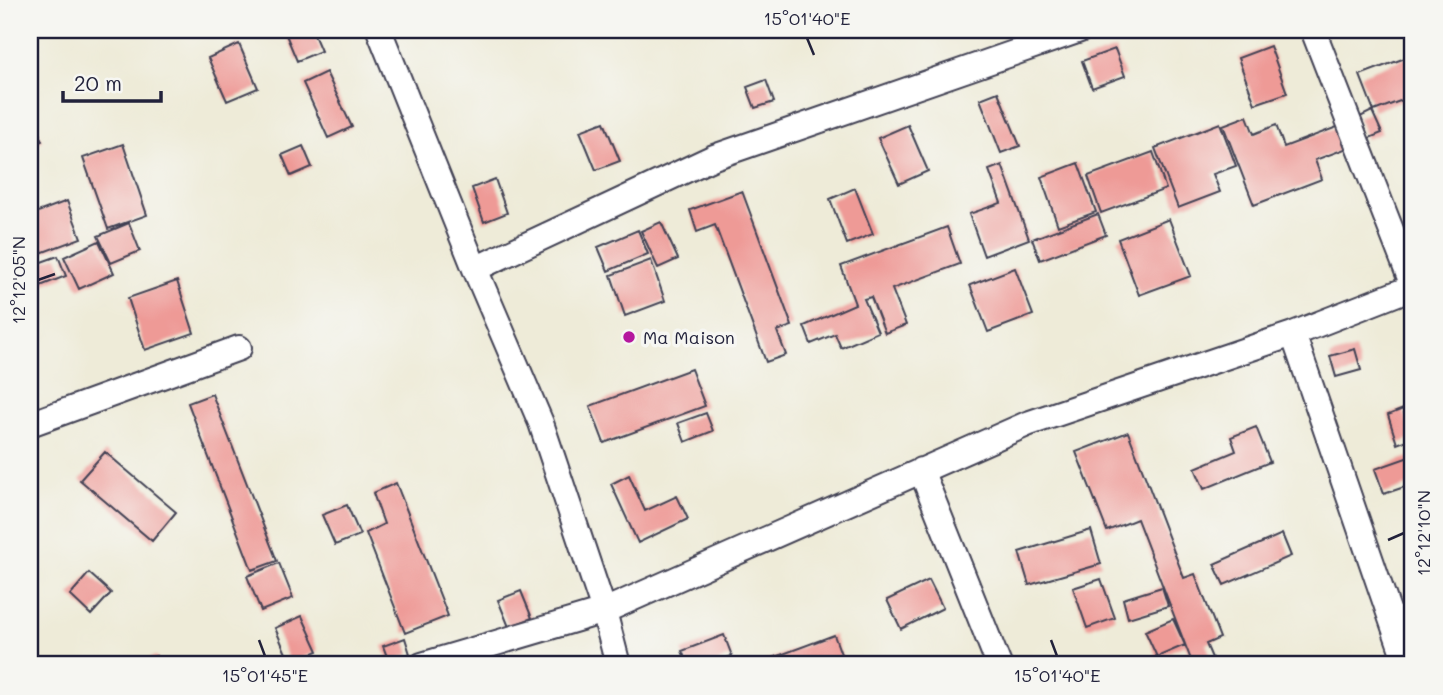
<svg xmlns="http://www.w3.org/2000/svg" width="1443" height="695" font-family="Mali,sans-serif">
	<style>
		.building { fill: #ee9a96 }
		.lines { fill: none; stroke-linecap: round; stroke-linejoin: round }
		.street-casing { stroke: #414053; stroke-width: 28 }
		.street { stroke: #fff; stroke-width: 24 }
		.ticks { fill: none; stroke: #22223b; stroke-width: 2.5 }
		.poi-dot { fill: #b5179e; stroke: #f6f6f2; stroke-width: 2.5 }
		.labels { text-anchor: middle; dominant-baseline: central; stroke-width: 7; stroke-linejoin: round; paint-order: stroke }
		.poi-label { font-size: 18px; fill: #22223b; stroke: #f6f6f2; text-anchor: start }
		.neatline { fill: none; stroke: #22223b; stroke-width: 2.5 }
		.ticks-label { font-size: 18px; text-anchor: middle; fill: #22223b }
	</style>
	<rect width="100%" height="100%" fill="#f6f6f2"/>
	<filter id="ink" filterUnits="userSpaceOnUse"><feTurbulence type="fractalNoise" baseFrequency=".0143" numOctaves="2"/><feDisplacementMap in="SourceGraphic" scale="14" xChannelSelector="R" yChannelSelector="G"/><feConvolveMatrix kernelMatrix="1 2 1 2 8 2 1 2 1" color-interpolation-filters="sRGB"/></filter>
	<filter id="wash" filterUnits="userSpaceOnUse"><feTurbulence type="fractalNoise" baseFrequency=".00686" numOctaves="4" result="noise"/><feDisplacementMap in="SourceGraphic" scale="28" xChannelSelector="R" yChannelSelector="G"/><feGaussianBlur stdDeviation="1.57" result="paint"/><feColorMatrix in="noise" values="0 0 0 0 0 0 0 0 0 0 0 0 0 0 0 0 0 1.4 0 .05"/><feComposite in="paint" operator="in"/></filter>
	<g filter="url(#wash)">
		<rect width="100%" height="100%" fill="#eeebd8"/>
		<g id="blocks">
			<path class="building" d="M284 30H312L321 51 297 61Z
				M239 44 258 88 227 101 208 58Z
				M1270 46 1287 93 1255 104 1238 58Z
				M1115 49 1125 76 1092 88 1082 61Z
				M1413 55V96L1374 111 1360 75Z
				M326 72 352 127 328 138 303 83Z
				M766 80 774 102 755 108 747 87Z
				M998 92 1020 146 1001 153 980 99Z
				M30 109 42 141 30 145Z
				M1372 111 1382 133 1367 139 1358 118Z
				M1247 116 1254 134 1276 125 1284 147 1345 124 1353 146 1315 160 1322 179 1254 205 1223 125Z
				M604 122 620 161 596 170 580 131Z
				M1220 123 1236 166 1213 174 1220 192 1178 208 1155 148Z
				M908 125 928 171 899 184 878 138Z
				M123 144 147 215 108 229 83 158Z
				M303 146 312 167 291 176 282 155Z
				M1153 152 1166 189 1101 213 1088 176Z
				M1078 163 1096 212 1058 226 1041 177Z
				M1002 165 1029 239 984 256 969 214 1001 203 989 170Z
				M495 179 507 213 484 222 472 188Z
				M855 188 873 234 847 244 830 199Z
				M742 191 792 326 777 331 786 355 766 362 715 225 697 232 690 210Z
				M67 201 81 238 38 254 30 231V215Z
				M1098 214 1106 235 1040 260 1032 239Z
				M1169 219 1191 276 1139 295 1118 239Z
				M661 222 678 259 658 268 641 231Z
				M129 223 140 251 111 263 98 236Z
				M947 227 960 264 892 289 906 325 885 333 871 297 864 299 878 332 841 348 835 334 811 344 804 326 855 304 841 266Z
				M638 230 648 254 608 271 598 247Z
				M99 241 114 273 79 289 64 257Z
				M58 256 66 276 30 290V266Z
				M651 260 665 301 625 316 611 275Z
				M1015 268 1033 315 988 332 970 285Z
				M177 281 194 333 145 350 128 298Z
				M1355 349 1361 370 1336 377 1330 356Z
				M691 369 705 406 604 443 590 406Z
				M212 394 277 561 252 570 188 403Z
				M1403 409 1413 438 1397 444 1388 415Z
				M706 413 713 431 685 442 678 423Z
				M1256 427 1270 462 1204 489 1195 468 1236 451 1231 437Z
				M1128 432 1184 578 1195 574 1220 638 1206 644 1215 665H1193L1137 519 1107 531 1076 452Z
				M105 452 176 512 152 541 80 480Z
				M1409 457 1413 468V484L1384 494 1375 469Z
				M629 475 645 511 677 496 688 519 638 543 611 484Z
				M396 483 448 616 405 633 366 533 384 524 373 493Z
				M347 505 360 535 335 545 322 515Z
				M1091 530 1101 564 1029 585 1019 552Z
				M1282 534 1291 556 1224 585 1214 564Z
				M279 563 293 598 261 611 247 576Z
				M89 573 111 593 91 615 70 595Z
				M1101 579 1115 618 1087 628 1073 588Z
				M929 580 943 608 901 629 887 600Z
				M1162 587 1168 606 1128 618 1123 599Z
				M521 591 532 618 509 627 498 600Z
				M302 616 318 651 290 663 275 628Z
				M1173 619 1185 645 1157 657 1145 631Z
				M724 635 732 656 710 665H688L682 651Z
				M834 635 845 665H766L764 661Z
				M405 638 410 654 389 662 383 646Z
				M156 656 160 665H134Z"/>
		</g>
	</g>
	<g filter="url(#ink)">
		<use href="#blocks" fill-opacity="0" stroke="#414053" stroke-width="2"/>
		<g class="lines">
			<defs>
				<path id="street" d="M379 30 475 269 541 423 604 611 618 665
					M1313 30 1413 286
					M475 269 714 157 1080 30
					M1293 334 1407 665
					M30 424 239 348
					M921 470 999 665
					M422 665 604 611 1027 424 1293 334 1413 287"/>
			</defs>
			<use href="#street" class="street-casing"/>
			<use href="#street" class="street"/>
		</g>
	</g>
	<path class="ticks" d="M807 38 814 55M38 280 55 274M1388 540 1404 533M259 640 265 656M1051 640 1057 656"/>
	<circle class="poi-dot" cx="629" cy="337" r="7"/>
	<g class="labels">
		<g class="poi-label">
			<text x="643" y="337">Ma Maison</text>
		</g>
	</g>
	<rect width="1443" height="695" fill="none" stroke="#f6f6f2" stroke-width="77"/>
	<path d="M63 91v10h98v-10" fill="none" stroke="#22223b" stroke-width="3.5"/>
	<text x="74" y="91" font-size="21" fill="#22223b" stroke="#f6f6f2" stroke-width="5" paint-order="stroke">20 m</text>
	<rect x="38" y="38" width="1366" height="618" class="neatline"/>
	<g class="ticks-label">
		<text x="807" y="25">15°01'40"E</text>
		<text transform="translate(19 280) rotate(-90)" y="6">12°12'05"N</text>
		<text transform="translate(1424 533) rotate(-90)" y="6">12°12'10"N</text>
		<text x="265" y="682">15°01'45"E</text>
		<text x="1057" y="682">15°01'40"E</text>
	</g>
</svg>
